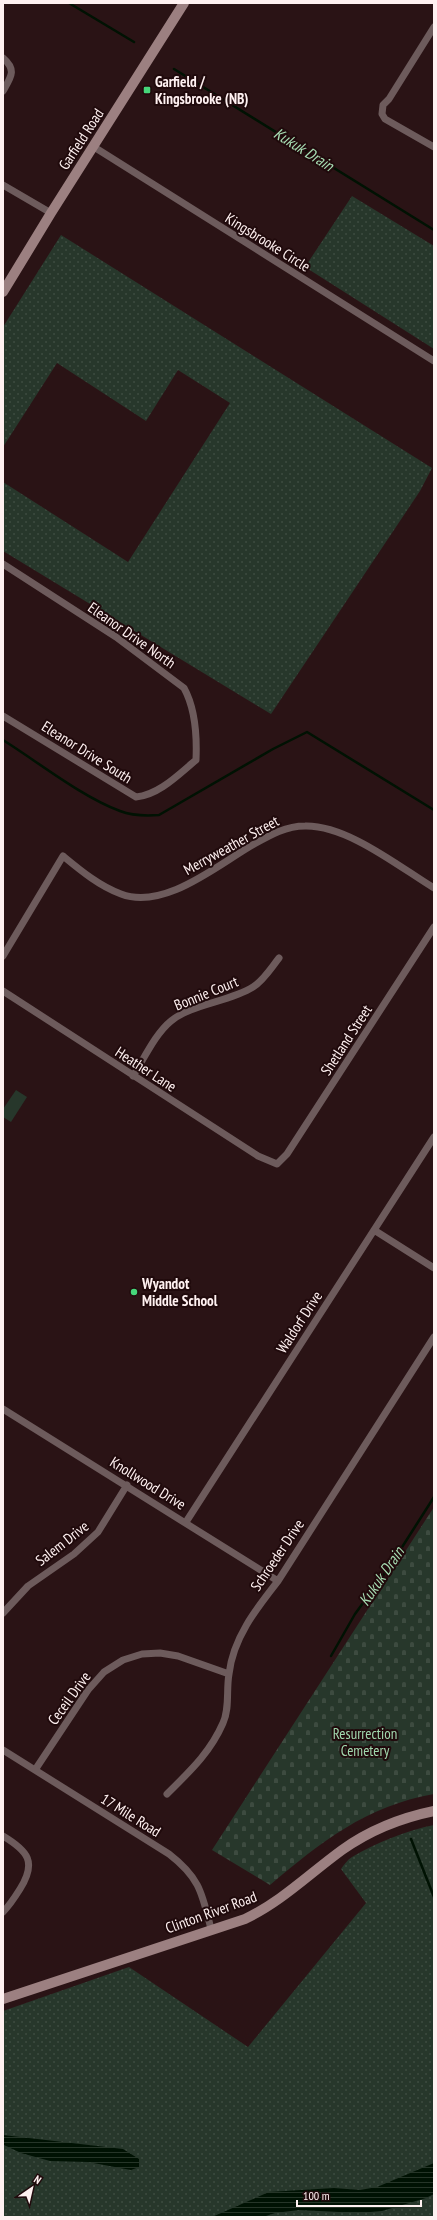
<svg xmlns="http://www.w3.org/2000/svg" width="437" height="2220" font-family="'PT Sans Narrow',sans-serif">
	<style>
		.grass { fill: url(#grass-dots) }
		.cemetery { fill: url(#cemetery-stones) }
		.pitch { fill: #27372b }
		.water { fill: url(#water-rules) }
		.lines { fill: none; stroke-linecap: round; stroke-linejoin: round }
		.stream { stroke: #001203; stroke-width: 2.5 }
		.street { stroke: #6d5b5c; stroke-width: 7 }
		.secondary { stroke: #9c8081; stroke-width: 10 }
		.poi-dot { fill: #46d77a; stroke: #200a0c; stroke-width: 1.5 }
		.labels { text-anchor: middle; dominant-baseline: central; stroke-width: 4; stroke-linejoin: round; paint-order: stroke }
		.poi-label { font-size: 15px; font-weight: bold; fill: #fff1f1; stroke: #200a0c; text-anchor: start }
		.street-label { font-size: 15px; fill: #fff1f1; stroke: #200a0c }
		.park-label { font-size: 15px; fill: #a1d8ae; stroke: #200a0c }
		.water-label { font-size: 16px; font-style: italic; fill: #a6dcb2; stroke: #200a0c }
	</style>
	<defs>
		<pattern id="grass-dots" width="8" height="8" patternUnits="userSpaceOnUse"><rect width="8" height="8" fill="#27372b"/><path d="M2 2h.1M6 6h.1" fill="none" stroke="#3d4b40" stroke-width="1.8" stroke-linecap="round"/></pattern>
		<pattern id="cemetery-stones" width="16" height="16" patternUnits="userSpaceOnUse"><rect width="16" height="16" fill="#27372b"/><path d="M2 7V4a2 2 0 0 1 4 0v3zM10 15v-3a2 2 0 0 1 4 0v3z" fill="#3d4b40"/></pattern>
		<pattern id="water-rules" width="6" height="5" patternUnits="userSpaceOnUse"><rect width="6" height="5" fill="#001203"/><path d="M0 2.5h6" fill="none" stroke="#263528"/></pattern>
	</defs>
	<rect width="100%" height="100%" fill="#2a1315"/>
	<path class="grass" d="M352 196 434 246V349L305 267Z
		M61 235 432 468 420 491 271 714 3 551V482L128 562 230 403 178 370 146 421 57 363 3 447V327Z
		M434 1825V2217H3V2011L129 1967 248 2047 366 1903 341 1869C344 1865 347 1860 352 1857 376 1843 407 1830 434 1825Z"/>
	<path class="cemetery" d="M434 1507V1794C366 1806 321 1842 270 1885L212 1850Z"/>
	<path class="pitch" d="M16 1090 27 1097 11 1122 3 1117V1109Z"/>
	<path class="water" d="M3 2135 123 2149 139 2159V2167L131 2170 88 2162 50 2161 21 2153 4 2145Z
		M434 2163V2194L426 2198 382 2211 359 2213 299 2210 275 2213 263 2217H212L269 2192 334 2188 360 2190 377 2187Z"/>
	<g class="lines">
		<path class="stream" d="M69 3 134 42
			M174 69 434 230
			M3 740C38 762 82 797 120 811 133 816 146 816 159 815L273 749 307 732 434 810
			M331 1656 355 1614 390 1566 434 1497
			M411 1839 434 1897"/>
		<path class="street" d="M434 27 389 99 383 105 382 114 385 119 434 147
			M3 58C17 70 11 77 3 91
			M94 147 434 361
			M3 185 51 213
			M3 564 116 637 184 688C195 708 197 737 196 760 179 774 159 795 136 797L3 716
			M3 956 63 856C80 870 99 886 121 894 163 910 214 868 249 847 267 837 284 826 305 826 347 825 398 866 434 888
			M3 991 258 1156 277 1164 287 1154 434 927
			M133 1076C144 1059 155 1034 171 1021 191 1004 229 1002 253 987 264 980 271 968 279 958
			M374 1230 434 1268
			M3 1409 278 1581
			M186 1522 434 1137
			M3 1613 28 1586 74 1554 98 1532 127 1485
			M3 1750 169 1854C200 1878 202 1893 211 1929
			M35 1770 88 1690 104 1672 123 1660 142 1654 160 1653 178 1656 229 1674
			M167 1794C189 1772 210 1753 223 1723 230 1708 226 1690 229 1674 233 1638 256 1609 278 1581L434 1337
			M3 1836C28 1851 37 1862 20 1889 15 1897 10 1905 3 1912"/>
		<path class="secondary" d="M3 292 51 213 184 3
			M3 1999 245 1919C281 1902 309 1874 342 1850 370 1830 400 1818 434 1811"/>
	</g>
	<g class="poi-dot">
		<rect x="143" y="86" width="8" height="8" rx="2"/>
		<circle cx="134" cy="1292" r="4"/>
	</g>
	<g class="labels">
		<g class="poi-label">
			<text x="155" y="81">Garfield /<tspan x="155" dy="17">Kingsbrooke (NB)</tspan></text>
			<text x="142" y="1283">Wyandot<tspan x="142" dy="17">Middle School</tspan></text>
		</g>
		<g class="street-label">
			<text transform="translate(81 139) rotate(-57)">Garfield Road</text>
			<text transform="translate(268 242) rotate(32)">Kingsbrooke Circle</text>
			<text transform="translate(132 635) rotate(35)">Eleanor Drive North</text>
			<text transform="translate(87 752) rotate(32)">Eleanor Drive South</text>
			<text transform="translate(231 845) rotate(-29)">Merryweather Street</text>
			<text transform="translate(206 993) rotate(-22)">Bonnie Court</text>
			<text transform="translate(346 1040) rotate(-57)">Shetland Street</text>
			<text transform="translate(146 1069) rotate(33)">Heather Lane</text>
			<text transform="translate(299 1322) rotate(-57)">Waldorf Drive</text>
			<text transform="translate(148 1483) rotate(32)">Knollwood Drive</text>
			<text transform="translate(62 1543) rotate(-38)">Salem Drive</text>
			<text transform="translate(277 1555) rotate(-56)">Schroeder Drive</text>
			<text transform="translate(69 1698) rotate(-54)">Ceceil Drive</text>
			<text transform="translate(131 1815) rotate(32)">17 Mile Road</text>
			<text transform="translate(211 1912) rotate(-20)">Clinton River Road</text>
		</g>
		<g class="park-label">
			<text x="365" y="1733">Resurrection<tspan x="365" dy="17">Cemetery</tspan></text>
		</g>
		<g class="water-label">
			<text transform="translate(304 149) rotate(32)">Kukuk Drain</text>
			<text transform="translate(381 1576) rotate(-56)">Kukuk Drain</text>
		</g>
	</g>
	<rect width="437" height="2220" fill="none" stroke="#fff1f1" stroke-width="8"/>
	<g transform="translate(32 2188) rotate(34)" stroke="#200a0c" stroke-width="3" paint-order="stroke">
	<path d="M0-3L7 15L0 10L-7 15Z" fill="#fff1f1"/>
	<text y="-6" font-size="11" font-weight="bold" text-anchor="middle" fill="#fff1f1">N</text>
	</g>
	<path d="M297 2200v6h124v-6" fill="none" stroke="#fff1f1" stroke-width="2"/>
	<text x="303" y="2200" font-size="12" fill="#fff1f1" stroke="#200a0c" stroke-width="3" paint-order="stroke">100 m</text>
</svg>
